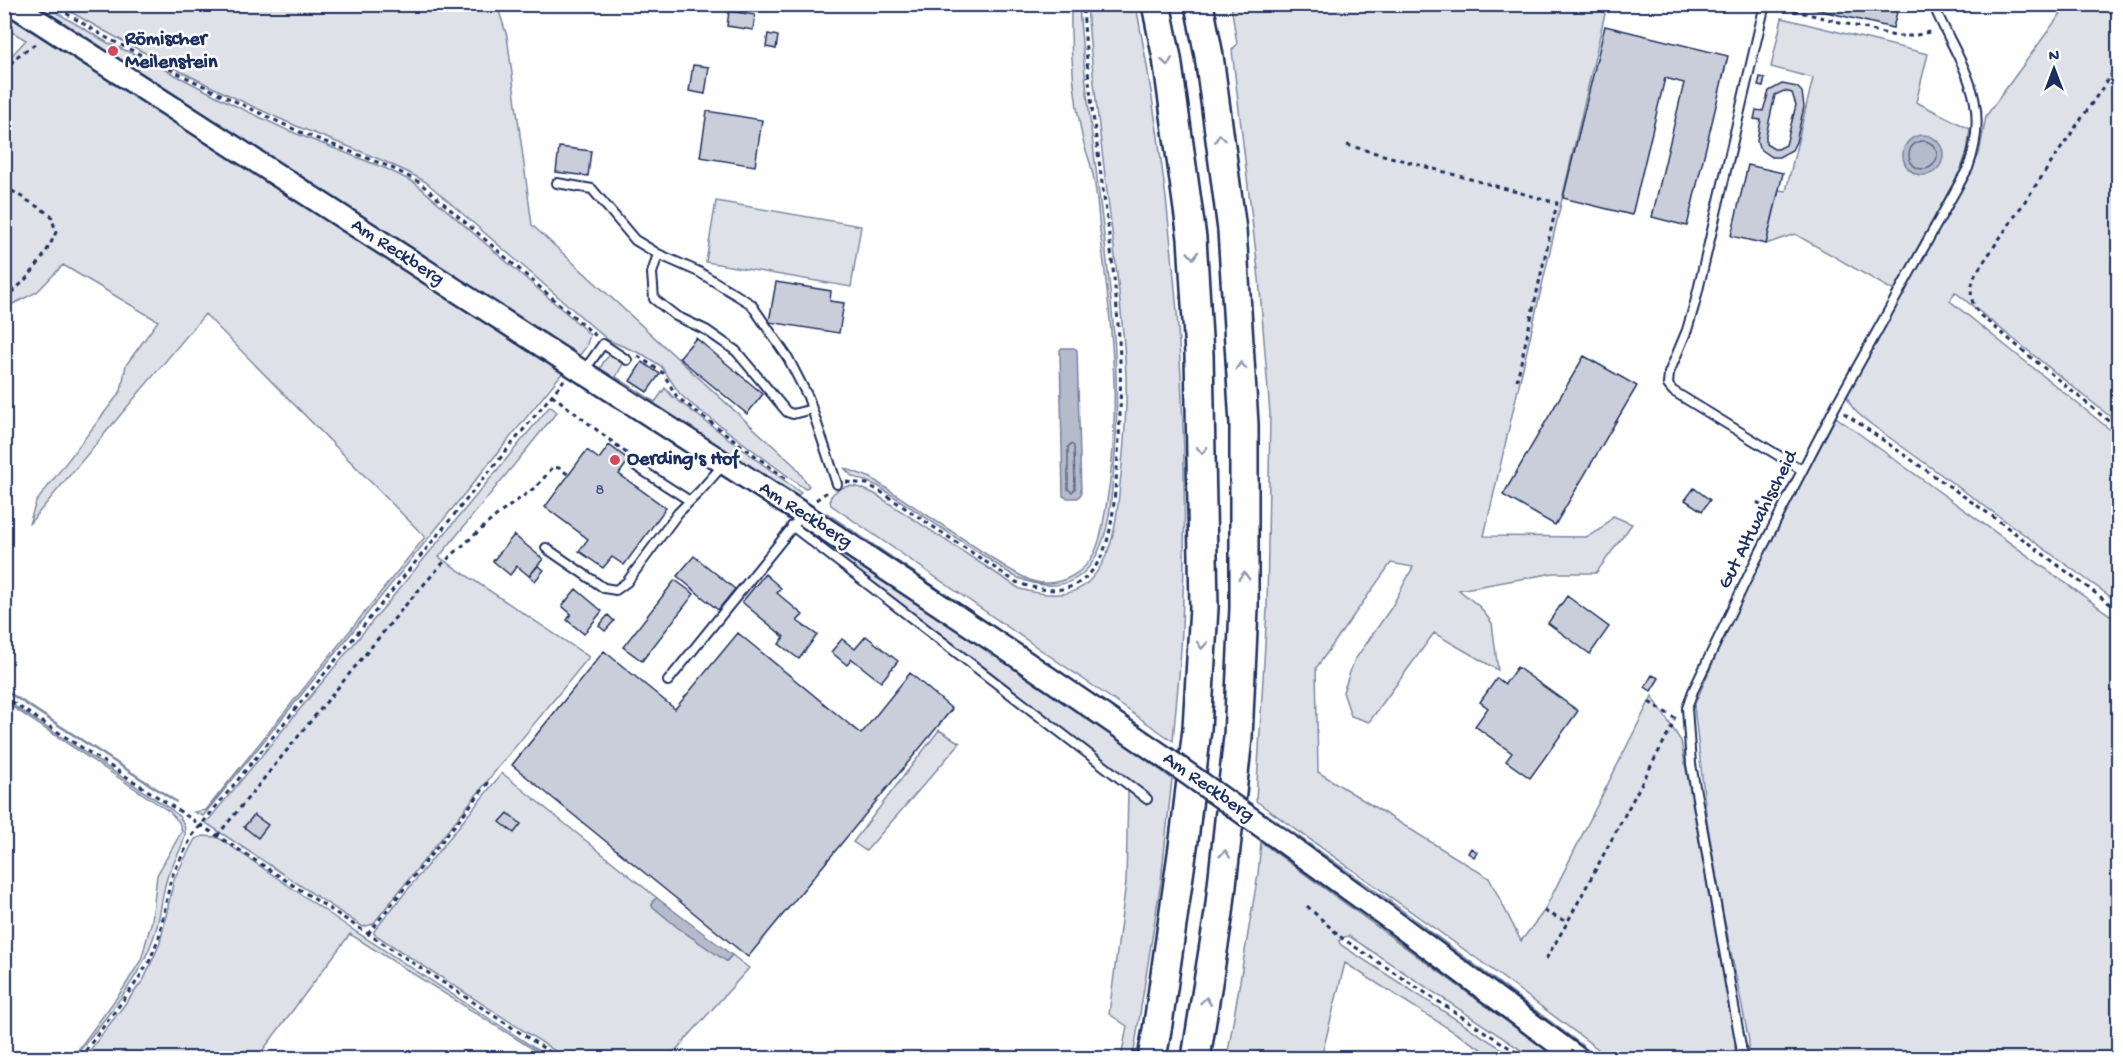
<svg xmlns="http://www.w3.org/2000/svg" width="2123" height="1063" font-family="'Gochi Hand',sans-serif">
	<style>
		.green { fill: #dee1e7; stroke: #7c88a2; stroke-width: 1.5 }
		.water { fill: #b5bbca; stroke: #77839f; stroke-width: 1.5 }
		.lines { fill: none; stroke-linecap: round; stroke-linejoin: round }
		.shore { stroke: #596789; stroke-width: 1.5 }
		.building { fill: #caceda; stroke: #1b2f5e; stroke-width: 1.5; fill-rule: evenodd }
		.lane-casing { stroke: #1b2f5e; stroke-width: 12 }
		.secondary-casing { stroke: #1b2f5e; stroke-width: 26 }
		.highway-casing { stroke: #1b2f5e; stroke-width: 32 }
		.path { stroke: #1b2f5e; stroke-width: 3; stroke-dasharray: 4.5 4.5; stroke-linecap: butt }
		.lane { stroke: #fff; stroke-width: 8 }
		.secondary { stroke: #fff; stroke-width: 21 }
		.highway { stroke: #fff; stroke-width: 27 }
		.secondary-bridge-casing { stroke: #1b2f5e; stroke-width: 26; stroke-linecap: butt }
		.secondary-bridge { stroke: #fff; stroke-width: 21 }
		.oneway { stroke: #8d97ae }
		.poi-dot { fill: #d1495b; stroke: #fff; stroke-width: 2 }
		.labels { text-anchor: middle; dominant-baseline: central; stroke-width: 5; stroke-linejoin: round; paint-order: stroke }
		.number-label { font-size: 16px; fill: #47577d }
		.poi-label { font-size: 20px; font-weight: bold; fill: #1b2f5e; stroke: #fff; text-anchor: start }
		.street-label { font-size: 20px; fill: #1b2f5e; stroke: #fff }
	</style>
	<rect width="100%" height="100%" fill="#fff"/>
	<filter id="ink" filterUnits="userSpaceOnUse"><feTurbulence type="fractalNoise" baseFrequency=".0167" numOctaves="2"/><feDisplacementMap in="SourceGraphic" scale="12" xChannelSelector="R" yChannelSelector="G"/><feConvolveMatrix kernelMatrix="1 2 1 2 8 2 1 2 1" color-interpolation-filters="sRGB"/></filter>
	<g filter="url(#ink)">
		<path class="green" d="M25 5H44L108 43 136 55 236 106 287 130 387 169 415 183 572 318 590 335 586 347 577 359Z
			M59 5H497L507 36 532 225 795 466 809 486 805 489 690 403 680 394 661 366 644 355 608 340 426 182C382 157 333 142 287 122 209 87 132 48 59 5Z
			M1071 5H1079C1084 82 1095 159 1104 235 1113 313 1121 389 1114 467 1111 494 1111 527 1098 552 1081 589 1048 592 1014 576L878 486 852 476 844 468 871 478 1007 568C1018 574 1031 583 1044 583 1064 584 1084 572 1093 555 1101 541 1103 523 1106 507 1122 418 1112 327 1101 239 1098 217 1098 193 1092 171 1090 159 1084 148 1082 136 1073 93 1070 48 1071 5Z
			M1087 5H1136C1175 208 1191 420 1182 628 1181 665 1176 703 1173 741L831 505C829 499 830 496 835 492 848 481 862 488 875 494L1020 589C1042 595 1072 600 1089 581 1114 556 1117 518 1120 484 1124 448 1127 411 1126 375 1123 316 1115 257 1108 199 1100 134 1091 69 1087 5Z
			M1231 5H1607L1484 536 1586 537 1600 530 1613 516 1632 524 1596 573H1554L1459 590 1480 607 1492 623 1498 670 1434 633 1369 722 1351 716 1343 692 1354 661 1391 608 1413 567 1391 563 1316 668 1318 772 1489 878 1521 941 1544 911 1652 696 1681 741 1735 1041V1058H1610L1483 963 1256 801 1267 609 1270 414 1259 279 1232 50 1237 44Z
			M2067 5H2118V423L1955 292 1950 301 2118 436V602L1872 425C1861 416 1848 408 1847 393L1979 154 1986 116Z
			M5 10 564 371 203 816 194 812 206 810 425 537 205 314 29 524 36 502 121 391 126 365 158 321 63 265 37 292 5 308 4 64 26 40 5 28Z
			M1782 18 1928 54 1916 102 1970 129 1967 152 1960 171 1894 291 1795 234 1766 244 1779 190 1786 191 1813 78 1771 67Z
			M716 201 861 226 851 287 706 262Z
			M610 355 623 364 616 377 655 402 665 388 672 396 801 493 793 499 598 373 604 361Z
			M550 406 557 412 439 557 589 657 497 769 373 924 363 927 206 823Z
			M1836 417 2118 621V1058H1747L1749 1041 1723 913 1707 821 1694 706 1747 584Z
			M827 513 1083 687 1170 749 827 520Z
			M809 530 812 531 1150 757 1148 761 1172 779 1161 881 1133 1058H1121L1127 1026 1109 1014 1126 882 1128 791 1147 804 1151 796 805 531Z
			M4 689 176 801V802L5 691Z
			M5 700 172 810C200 831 176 852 167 878 161 897 161 917 154 936 139 982 103 1020 74 1058H72L123 989 141 960 152 920 157 875 182 831 179 822 170 812 5 702Z
			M939 730 960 743 866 851 853 842Z
			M502 773 657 898 653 901 652 906 688 935 727 961 732 955 749 968 669 1058H566L374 934V931Z
			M1267 814 1386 898 1599 1058H1590L1263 817Z
			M203 836 216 837 222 840 353 930 550 1058H547L350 934 257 1058H84L144 979 160 943 174 879 195 839Z
			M1261 842 1557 1058H1533L1349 936 1344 937 1339 941 1341 945 1516 1058H1495L1345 963 1321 1058H1227L1258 874Z"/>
		<path class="water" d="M1903 155a20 20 0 1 1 40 0a20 20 0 1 1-40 0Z
			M1062 348H1074L1077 350 1081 494 1078 498H1067L1063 496 1060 350Z
			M657 898 732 955 726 961 677 927 652 906 653 901Z"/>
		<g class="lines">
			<path class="shore" d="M1909 155a14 14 0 1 1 28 0a14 14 0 1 1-28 0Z
				M1071 444 1074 446 1075 489 1072 492 1068 489V447Z"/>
		</g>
		<path class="building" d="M1793 4H1899L1893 28Z
			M729 11 755 15 753 30 727 26Z
			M1605 26 1728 56 1687 226 1652 217 1684 83 1665 78 1632 215 1563 198Z
			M768 34 778 36 776 49 766 47Z
			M693 65 709 67 705 94 689 91Z
			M1760 77 1765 78 1763 87 1758 86Z
			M1782 84 1797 87 1802 92 1804 107 1796 142 1792 150 1779 157H1772L1759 148 1757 141 1761 120 1754 119 1756 110 1763 111 1769 91ZM1784 91 1792 93 1796 105 1786 145 1778 149H1774L1766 144V135L1775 95Z
			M707 111 762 120 755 166 700 157Z
			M559 147 591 151 588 176 556 172Z
			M1748 165 1783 173 1766 244 1731 236Z
			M776 282 831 291 830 301 844 303 839 333 769 322Z
			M696 338 763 394 747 414 679 358Z
			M1584 356 1637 386 1555 525 1503 495Z
			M642 362 660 374 647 392 630 381Z
			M609 445 629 460 619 474 666 508 624 565 612 557 603 568 579 551 588 539 545 507 587 450 599 459Z
			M1694 488 1710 500 1702 511 1685 500Z
			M514 535 543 559 529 576 517 566 510 575 493 561Z
			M694 556 735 589 718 610 677 576Z
			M538 566 544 570 535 581 529 576Z
			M765 574 781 588 777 593 803 615 797 621 817 635 799 659 779 644 784 637 742 602Z
			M675 580 694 594 642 661 623 647Z
			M576 589 602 611 584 634 567 620 571 614 562 606Z
			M1567 596 1609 627 1590 654 1548 623Z
			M608 615 614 621 605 631 599 626Z
			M738 633 861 734 910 673 952 709 748 957 512 765 604 651 675 709Z
			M866 636 898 661 881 682 852 659 847 665 831 652 842 639 855 649Z
			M1517 667 1578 711 1530 778 1506 761 1512 753 1475 726 1488 708 1480 702 1497 678 1505 684Z
			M1652 675 1659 678 1651 691 1645 687Z
			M508 813 521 824 514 833 500 822Z
			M254 815 268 825 258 838 244 827Z
			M1471 848 1477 852 1474 857 1468 853Z"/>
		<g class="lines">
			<defs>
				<path id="lane" d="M1765 4 1695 303 1687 330 1669 373 1668 385 1673 391 1802 470
					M557 183 592 189 635 240 658 254 699 272 751 304 788 358 808 397 837 484
					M658 254 652 273 654 299 676 316 706 330 736 351 787 412 793 414 812 409
					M584 371 603 344 627 360
					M634 465 690 501
					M792 526 1147 799
					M546 548 604 588 616 590 627 582 678 513 701 490 723 465
					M668 681 803 514
					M1742 1058 1741 1046 1691 764 1687 708 1693 691 1754 564 1835 407 1968 168C1993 98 1959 65 1933 4"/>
				<path id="secondary" d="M12 4 803 514 1015 655 1167 759
					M1260 825 1389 918 1577 1058"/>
				<path id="highway" d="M1152 1058 1158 1024 1184 840 1197 729 1204 607 1199 354 1192 238 1167 58 1156 4
					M1196 1058 1219 913 1238 737 1244 608V424L1232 230 1209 56 1199 4"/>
			</defs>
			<use href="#lane" class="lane-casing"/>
			<use href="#secondary" class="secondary-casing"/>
			<use href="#highway" class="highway-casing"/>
			<path class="path" d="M51 4 107 38 224 96 300 132 390 167 419 182 596 336
				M1776 6 1895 36H1913L1933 31
				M2118 65 1976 273C1969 289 1969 303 1981 316L2118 429
				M4 70 20 54 37 43
				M1347 145 1557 203 1517 380
				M4 186 51 215 56 232C45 258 28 281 4 298
				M638 356 663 373 677 397 789 481
				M552 395 629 455
				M1844 413 1992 516 2118 610
				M846 482 867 484 881 492 1016 582C1042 592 1071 596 1091 572 1112 548 1113 510 1116 481 1120 434 1122 387 1119 340 1113 228 1088 117 1083 4
				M816 500 830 490
				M1757 502 1770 511
				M4 697 559 1058
				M1649 702 1676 719
				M217 836 403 608 442 564 496 516 537 486 553 467 559 468 569 475
				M1307 906 1343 939 1525 1058
				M1544 911 1567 922
				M368 934 489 782
				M1546 959 1567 923 1675 721
				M1595 1052 1603 1058
				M80 1058 133 987 149 962 159 937 171 878 192 836 564 380"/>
			<use href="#lane" class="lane"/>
			<use href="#secondary" class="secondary"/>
			<use href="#highway" class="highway"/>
			<defs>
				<path id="secondary-bridge" d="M1167 759 1260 825"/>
			</defs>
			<use href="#secondary-bridge" class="secondary-bridge-casing"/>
			<use href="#secondary-bridge" class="secondary-bridge"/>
		</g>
		<defs><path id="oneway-chevron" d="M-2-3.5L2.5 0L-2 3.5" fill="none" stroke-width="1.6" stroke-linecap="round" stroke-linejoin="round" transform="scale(1.5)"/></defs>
		<g class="oneway">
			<use href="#oneway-chevron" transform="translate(1167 62) rotate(81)"/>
			<use href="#oneway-chevron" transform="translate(1220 138) rotate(-97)"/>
			<use href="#oneway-chevron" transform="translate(1193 255) rotate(86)"/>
			<use href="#oneway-chevron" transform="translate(1241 366) rotate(-93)"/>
			<use href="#oneway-chevron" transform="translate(1202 450) rotate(89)"/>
			<use href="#oneway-chevron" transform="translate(1244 576) rotate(-90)"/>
			<use href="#oneway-chevron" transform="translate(1202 645) rotate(94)"/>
			<use href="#oneway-chevron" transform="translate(1225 854) rotate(-84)"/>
			<use href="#oneway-chevron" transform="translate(1206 1001) rotate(-82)"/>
		</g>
	</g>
	<g class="poi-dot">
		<circle cx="113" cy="51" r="6"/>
		<circle cx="615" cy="460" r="6"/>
	</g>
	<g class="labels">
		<g class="number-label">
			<text x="600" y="491">8</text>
		</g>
		<g class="poi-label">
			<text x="125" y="40">Römischer<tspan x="125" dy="23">Meilenstein</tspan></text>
			<text x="627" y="460">Oerding's Hof</text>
		</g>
		<g class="street-label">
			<text transform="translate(397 253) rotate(33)">Am Reckberg</text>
			<text transform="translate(805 516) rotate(33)">Am Reckberg</text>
			<text transform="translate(1759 520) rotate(-63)">Gut Altwahlscheid</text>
			<text transform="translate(1208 788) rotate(35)">Am Reckberg</text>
		</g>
	</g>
	<rect width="2123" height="1063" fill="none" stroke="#fff" stroke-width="24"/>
	<rect x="12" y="12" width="2099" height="1039" fill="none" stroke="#1b2f5e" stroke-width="2" filter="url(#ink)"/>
	<g transform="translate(2054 69)" stroke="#ffffff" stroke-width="4.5" paint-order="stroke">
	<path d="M0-4.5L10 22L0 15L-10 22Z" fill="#1b2f5e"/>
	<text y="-9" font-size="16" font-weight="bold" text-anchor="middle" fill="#1b2f5e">N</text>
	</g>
</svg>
